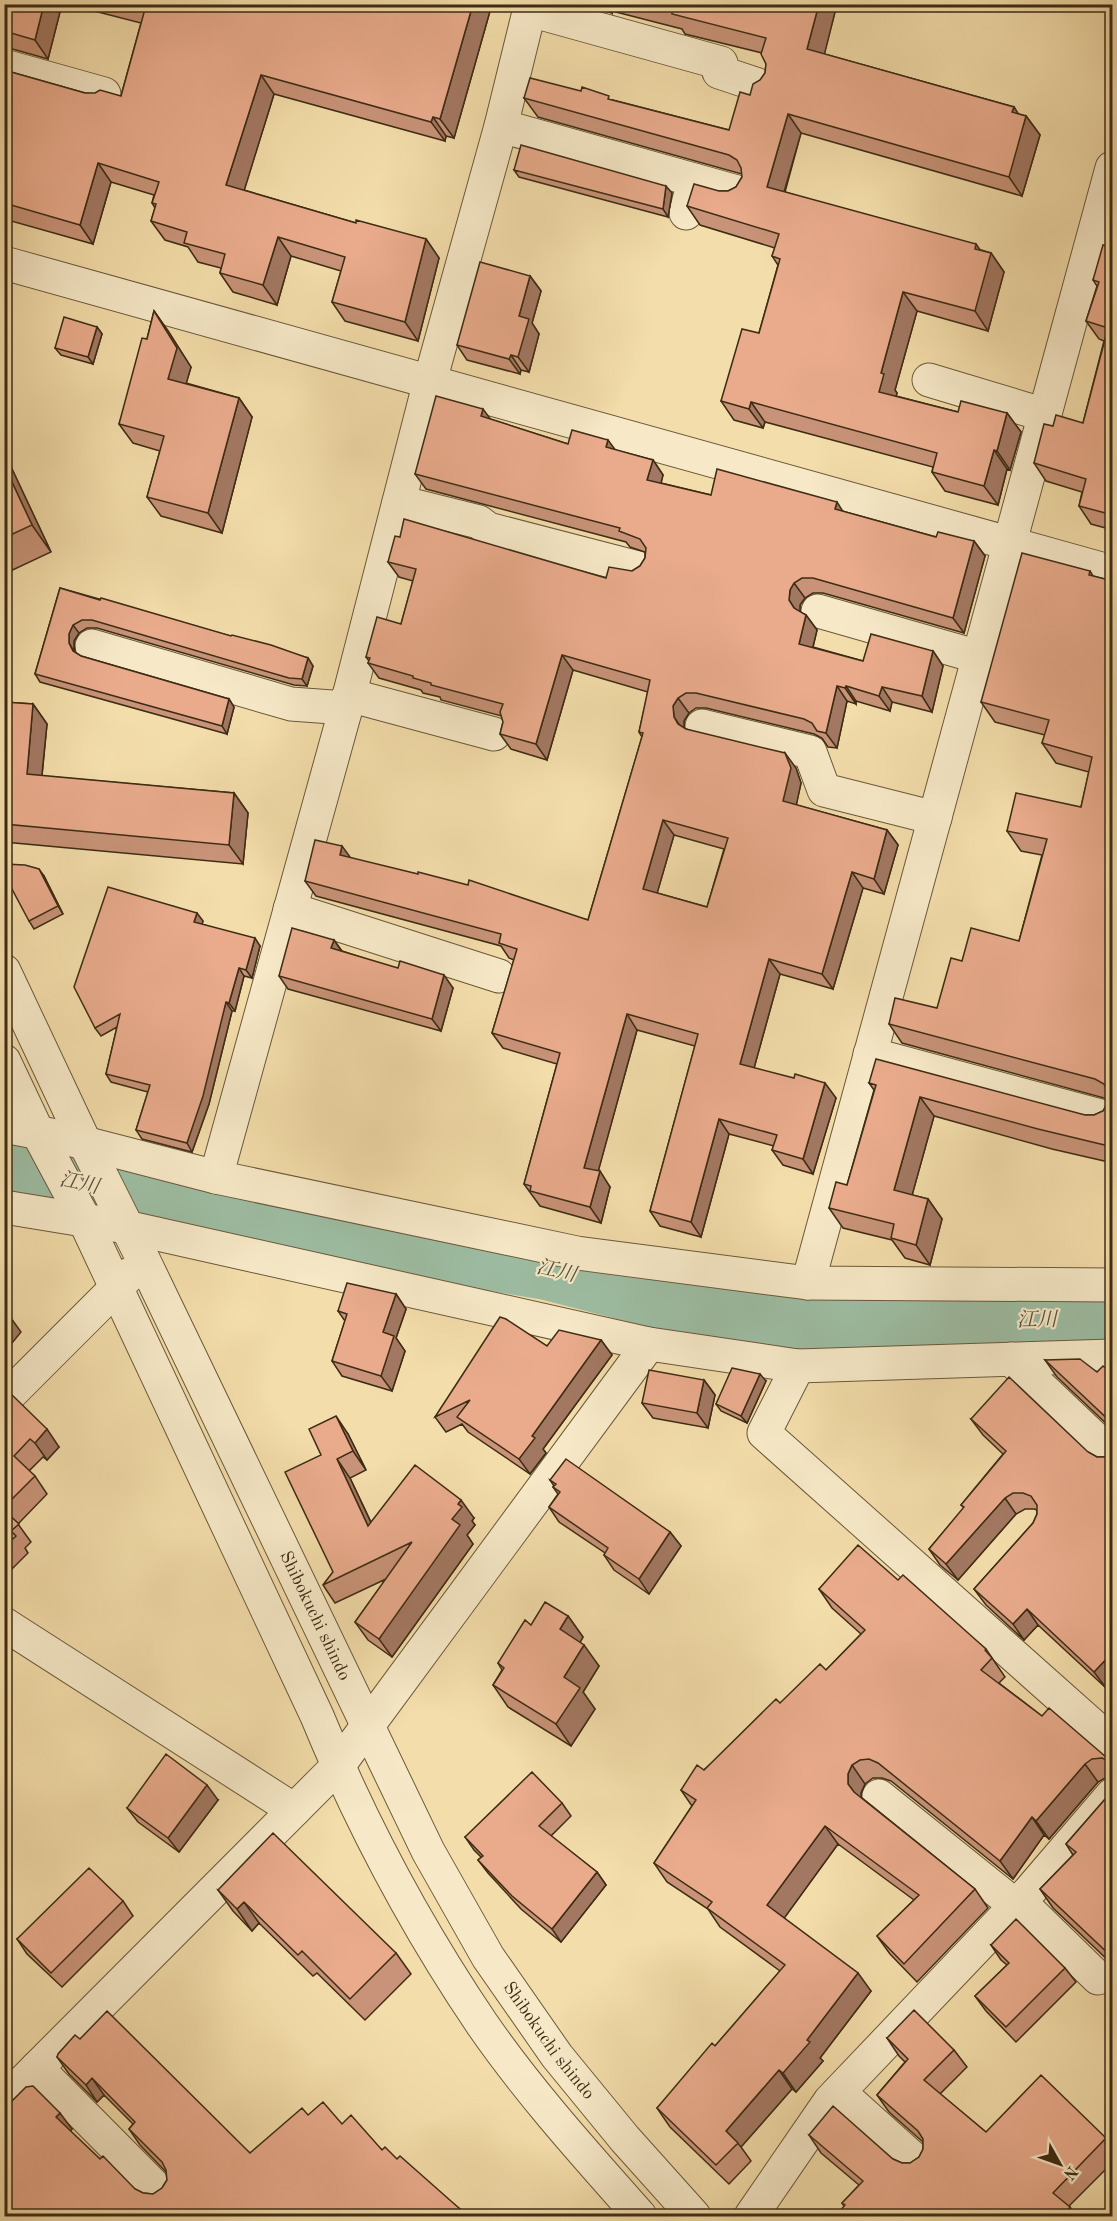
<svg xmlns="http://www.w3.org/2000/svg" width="1117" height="2221" font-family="'Old Standard TT','Noto Serif JP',serif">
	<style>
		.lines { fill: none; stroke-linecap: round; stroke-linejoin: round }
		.river { stroke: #9dbda3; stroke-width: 62 }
		.minor-casing { stroke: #6a583a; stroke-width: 35 }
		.minor { stroke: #f7e9c8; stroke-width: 33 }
		.wall { fill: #c89378; stroke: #3d2c14; stroke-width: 1.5; fill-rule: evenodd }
		.shaded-wall { fill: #a37862; stroke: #3d2c14; stroke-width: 1.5 }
		.building { fill: #e9ab8c; stroke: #3d2c14; stroke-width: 1.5; fill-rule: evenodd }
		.labels { text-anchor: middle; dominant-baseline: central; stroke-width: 4.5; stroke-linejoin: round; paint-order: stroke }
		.street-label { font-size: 18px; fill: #3d2c14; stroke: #f7e9c8 }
		.water-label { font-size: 20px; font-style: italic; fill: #555038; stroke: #f7e9c8 }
	</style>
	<rect width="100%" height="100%" fill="#f3ddaa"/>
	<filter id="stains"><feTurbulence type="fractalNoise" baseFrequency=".00333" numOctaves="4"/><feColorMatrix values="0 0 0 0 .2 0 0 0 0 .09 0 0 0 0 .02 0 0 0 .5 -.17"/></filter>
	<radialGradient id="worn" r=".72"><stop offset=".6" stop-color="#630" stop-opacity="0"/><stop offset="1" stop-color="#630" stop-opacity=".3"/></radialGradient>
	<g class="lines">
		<path class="river" d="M4 1169 286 1226 547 1269 691 1306 817 1326 1112 1320"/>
		<defs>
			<g id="minor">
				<path d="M530 10 721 63 719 72 761 86"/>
				<path d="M4 66 104 94"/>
				<path d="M501 126 737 192"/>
				<path d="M686 213 694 180"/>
				<path d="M4 263 1112 572"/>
				<path d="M929 380 1045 415"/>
				<path d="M399 502 479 522 488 529 638 568"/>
				<path d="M818 611 979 657"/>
				<path d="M92 646 291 704 346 708"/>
				<path d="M349 695 494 734"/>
				<path d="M702 726 810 752 824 790 935 818"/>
				<path d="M290 909 499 976"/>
				<path id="s1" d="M4 971 85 1143 144 1261 428 1851 488 1957 557 2056 625 2139 694 2216"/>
				<path d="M870 1054 1104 1117"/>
				<path d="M4 1061 38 1133 84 1219 317 1716C361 1823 417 1928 482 2024 529 2092 585 2154 640 2216"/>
				<path d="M4 1126 61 1137 216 1177 577 1253 808 1283 1112 1285"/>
				<path d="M216 1177 346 708 430 381 501 126 531 4"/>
				<path d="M4 1207 126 1227 649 1344 798 1366 1112 1356"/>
				<path d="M808 1283 1112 168"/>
				<path d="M1011 1359 1112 1455"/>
				<path d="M798 1366 764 1433 1112 1743"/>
				<path d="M4 1400 130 1274"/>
				<path d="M4 1624 294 1810"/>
				<path d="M879 1796 1016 1906"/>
				<path d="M1020 1902 1098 1978"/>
				<path d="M37 2068 160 2192"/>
				<path d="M839 2092 917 2162"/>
				<path d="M4 2101 338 1766 649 1344"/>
				<path d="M751 2216 830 2101 1028 1893 1112 1795"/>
			</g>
		</defs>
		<use href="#minor" class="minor-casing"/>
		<use href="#minor" class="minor"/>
	</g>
	<path class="wall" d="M4 4 61 8 48 59 9 48H4Z
		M67 4H492L454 138 446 136 445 141 274 94 244 190 356 223 426 239 439 258 418 341 345 321 332 302 341 271 291 256 277 305 233 292 220 273 221 268 198 262 188 247 165 240 151 221 155 208 152 203 154 195 111 182 93 244 4 219V70L85 93 121 96 141 23Z
		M580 4H837L824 54 1014 107 1018 114 1026 116 1040 135 1022 196 801 133 785 192 991 253 1004 272 988 331 917 311 895 390 897 393 896 396 958 412 1007 413 1021 432 1010 470 1007 469 998 505 945 491 932 472 933 467 765 422 763 428 734 420 721 401 759 333 778 265 772 256 775 248 700 225 687 206 719 191H728L736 187 742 177V174L538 117 524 98 613 100 729 130 750 95 765 73 766 64 762 53 685 34 682 29 612 11V13Z
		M514 170 672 193 668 217 519 177Z
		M1113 221V530L1091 524 1079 506 1082 492 1046 481 1034 463 1053 426 1083 423 1104 341 1099 339 1086 321 1097 286 1093 280 1107 246Z
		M530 276 541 291 532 323 539 334 529 372 521 370 520 374 467 360 457 345Z
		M154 311 168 331 191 367 186 383 239 398 252 417 222 533 161 516 147 497 160 451 133 443 119 424 147 339Z
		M97 327 102 334 93 364 61 355 55 348Z
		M490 419 568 444 615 450 653 460 663 475 661 483 711 495 842 511 936 537 974 541 985 556 964 633 823 593H813L805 598 800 605V612L806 615 817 630 813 647 863 661 933 651 943 666 932 712 892 702 890 711 856 701V704L847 701 837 748 828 747 822 738 814 734 706 708H696L689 713 684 721V728L686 729 796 768 801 783 796 805 887 830 898 845 884 894 863 888 833 989 780 974 754 1068 836 1098 813 1174 783 1165 772 1150 774 1146 729 1134 701 1237 660 1226 650 1211 695 1046 637 1030 598 1171 610 1187 601 1223 540 1206 524 1184 557 1064 503 1048 492 1033 514 960 509 958 501 946 316 896 305 881 350 858 588 920 642 737 639 732 648 692 573 670 547 760 511 749 500 734 503 722 502 716 441 700 440 697 423 693 421 690 379 678 368 663 369 661 366 657 401 624 413 581 399 577 388 562 606 578 632 571 640 566 645 558V552L630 547 626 542 426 489 415 474ZM674 835 724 849 707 907 657 893Z
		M4 452 51 552 4 574Z
		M1090 571 1093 576 1113 581V1163L1052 1149 934 1116 912 1195 928 1199 942 1219 930 1265 905 1258 892 1240 843 1228 829 1208 847 1185 874 1090 869 1083 1085 1115H1094L1103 1111 1108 1102V1099L902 1043 889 1024 937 1008 962 961 1019 941 1042 855 1021 851 1007 831 1081 807 1089 772 1056 763 1042 743 1045 735 995 722 981 702Z
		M60 588 308 658 313 666 307 686 294 685 97 628H87L79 633 74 641 75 652 81 656 229 699 234 707 227 734 40 682 35 674Z
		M4 702 33 704 47 724 42 776 234 793 248 813 243 864 4 842Z
		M44 876 63 914 34 929 29 921Z
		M203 921 202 924 260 946 252 978 244 976 235 1011H232L209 1104 192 1152 142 1139 136 1130 148 1092 111 1082 106 1074 117 1027 101 1036 95 1028Z
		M334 940 342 951 453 988 441 1031 288 989 279 976Z
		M396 1294 406 1309 396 1338 405 1351 392 1391 342 1376 332 1361 345 1321 338 1311Z
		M601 1340 612 1355 543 1449 546 1453 530 1474 468 1432 462 1424 446 1432 435 1417 547 1346Z
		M1045 1360 1113 1375V1430L1057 1377Z
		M704 1380 715 1395 708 1428 653 1418 642 1403Z
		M766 1381 747 1423 721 1411 716 1404Z
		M4 1395 59 1447 47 1460 43 1457 29 1471 35 1476 47 1494 18 1524 31 1542 25 1548 28 1553 4 1577Z
		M971 1419 1088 1452 1097 1457H1107L1113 1453V1681L1106 1688 1038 1625 1024 1640 986 1605 974 1589 1033 1523 1037 1514V1510L1034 1509H1025L1016 1514 958 1580 940 1565 929 1549 964 1508 961 1505 1003 1454 983 1435Z
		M348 1434 366 1470 350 1478 371 1522 474 1518 472 1521 475 1525 467 1535 473 1544 392 1657 368 1640 355 1622 386 1579 335 1603 323 1585 333 1572 321 1455Z
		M550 1480 670 1532 681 1546 649 1594 614 1570 604 1555 605 1553 559 1522 549 1507 558 1494 553 1487 554 1486Z
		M898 1580 986 1649 1005 1677 999 1683 1042 1716 1113 1763V1777L1105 1778 1098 1782 1049 1839 1044 1835 1013 1879 891 1781 882 1778H873L865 1784 861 1793V1797L975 1889 988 1908 917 1982 890 1954 877 1936 914 1900 838 1844 784 1918 871 1991 820 2058 823 2061 796 2092 792 2089 741 2147 751 2161 729 2184 670 2127 657 2108 715 2046 780 1971 720 1927 708 1909 667 1882 654 1863 692 1806 681 1790 780 1703 826 1670 861 1634 832 1608 819 1589Z
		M568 1616 583 1637 580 1642 599 1666 583 1692 595 1709 571 1746 508 1707 493 1685 502 1670 498 1663 531 1625Z
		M1113 1790V1965L1053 1908 1040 1889 1073 1855 1066 1844Z
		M218 1800 179 1852 138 1822 127 1808Z
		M562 1803 571 1816 551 1836 597 1872 606 1885 561 1942 521 1909 488 1873 478 1860 481 1857 474 1850 465 1837Z
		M218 1890 396 1953 411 1974 365 2020 317 1973 313 1976 259 1923 252 1931 233 1911Z
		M123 1901 133 1916 62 1987 27 1954 17 1939Z
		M991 1945 1065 1968 1076 1982 1016 2042 986 2011 975 1996 1007 1965 1001 1960Z
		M887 2038 954 2050 967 2067 940 2094 986 2132 1106 2138 1113 2147V2162L1069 2206H844L842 2203 859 2185 821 2153 809 2135 893 2159 902 2163H910L919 2157 923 2149V2142L889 2112 877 2095 905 2062 899 2056Z
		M80 2039 250 2153 308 2115 342 2124 397 2159 460 2209 465 2217H4V2113L72 2129 70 2131 100 2159 135 2189 143 2193 153 2194 162 2188 167 2180 166 2172 140 2145 129 2129 133 2124 104 2095 97 2102 69 2074 57 2057Z"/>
	<path class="shaded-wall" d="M44 4H59L61 8 48 59 35 40Z
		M473 4H492L454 138 440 119Z
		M606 4H608L612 11V13Z
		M819 4H837L821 68 807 49Z
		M261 75 274 94 240 204 226 185Z
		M1014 107 1024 123 1026 116 1040 135 1022 196 1009 177 1012 112Z
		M788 114 801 133 780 206 767 187Z
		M433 117 446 136 445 141 431 122Z
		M98 163 111 182 93 244 80 225Z
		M666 186 672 193 668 217 663 209Z
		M278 237 291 256 277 305 263 285Z
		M426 239 439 258 418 341 405 322Z
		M976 244 988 261 991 253 1004 272 988 331 975 311V249Z
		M530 276 541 291 532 323 539 334 529 372 518 357 519 316Z
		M903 292 917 311 895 390 897 393 892 411 879 392 881 373Z
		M154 311 168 331 191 367 182 398 168 379Z
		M97 327 102 334 93 364 88 357Z
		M511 355 521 370 520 374 509 359Z
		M239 398 252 417 222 533 208 513Z
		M751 402 765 422 763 428 749 409Z
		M483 409 494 424 481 416Z
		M1007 413 1021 432 1010 470 997 451Z
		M608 440 619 455 606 447Z
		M994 450 1007 469 998 505 984 486Z
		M4 452 51 552 32 525 4 465Z
		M653 460 663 475 658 495 647 480Z
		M837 502 847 518 835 509Z
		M974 541 985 556 964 633 953 618Z
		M794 583 805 598 800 605V615L794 608 789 600 790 590Z
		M806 615 817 630 810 659 799 644Z
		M73 625 79 633 74 641V651L78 658 69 643V634Z
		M933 651 943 666 932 712 922 696Z
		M562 655 573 670 547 760 536 744Z
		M308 658 313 666 307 686 302 679Z
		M837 686 847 701 837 748 826 733Z
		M846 686 856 701V704L845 688Z
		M882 687 892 702 890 711 879 696Z
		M678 698 689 713 684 721V732L689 739 674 717 673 706Z
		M229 699 234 707 227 734 222 726Z
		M33 704 47 724 40 794 27 774Z
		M785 753 796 768 801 783 794 816 783 801Z
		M234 793 248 813 243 864 229 845Z
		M663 820 674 835 654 904 643 889Z
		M887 830 898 845 884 894 874 879Z
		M342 846 353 861 340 855Z
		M39 869 44 876 63 914 58 906Z
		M852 872 863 888 833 989 822 974Z
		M197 913 203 921 200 930 194 922Z
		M255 938 260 946 252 978 246 970Z
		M334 940 342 952 331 948Z
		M769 959 780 974 751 1079 740 1064Z
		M239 968 244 976 235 1011 229 1003Z
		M444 975 453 988 441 1031 432 1019Z
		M226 1002 232 1011 209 1104 192 1152 187 1143Z
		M627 1014 637 1030 595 1183 584 1168Z
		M825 1083 836 1098 813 1174 803 1159Z
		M920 1097 934 1116 908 1210 894 1190Z
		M719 1119 729 1134 701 1237 691 1222Z
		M600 1171 610 1187 601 1223 590 1207Z
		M928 1199 942 1219 930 1265 916 1245Z
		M396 1294 406 1309 396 1338 405 1351 392 1391 381 1376 383 1332Z
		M8 1314 21 1332 4 1353V1319Z
		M601 1340 612 1355 543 1449 546 1453 530 1474 519 1459 532 1436Z
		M760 1374 766 1381 747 1423 741 1416Z
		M704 1380 715 1395 708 1428 697 1413Z
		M336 1416 348 1434 366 1470 353 1451Z
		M47 1429 59 1447 47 1460 35 1443Z
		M337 1459 350 1478 381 1544 368 1526Z
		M1005 1498 1016 1514 958 1580 946 1564Z
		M461 1500 474 1518 472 1521 475 1525 467 1535 473 1544 392 1657 379 1639 452 1519 458 1504Z
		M670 1532 681 1546 649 1594 639 1579Z
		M1027 1609 1038 1625 1024 1640 1013 1624Z
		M568 1616 583 1637 575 1651 560 1629Z
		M584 1645 599 1666 583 1692 595 1709 571 1746 556 1724 564 1677Z
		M1113 1652V1681L1106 1688 1094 1672Z
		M1085 1764 1098 1782 1049 1839 1036 1821Z
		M852 1765 865 1784 861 1793V1802L848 1784V1774Z
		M207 1785 218 1800 179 1852 168 1838Z
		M1032 1817 1044 1835 1013 1879 1000 1861Z
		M825 1826 838 1844 780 1924 767 1905Z
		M597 1872 606 1885 561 1942 552 1929Z
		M244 1902 259 1923 252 1931 237 1909Z
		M858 1973 871 1991 820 2058 823 2061 796 2092 783 2073 807 2040Z
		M779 2070 792 2089 741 2147 726 2131Z
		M92 2078 104 2095 97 2102 86 2085Z
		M60 2113 72 2129 68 2134 56 2117Z
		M1070 2207 1076 2217H1061Z
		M460 2209 465 2217H453Z"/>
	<path class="building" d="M4 4H44L35 40 4 31Z
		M128 4H473L440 119 433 117 431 122 261 75 226 185 356 223V220L426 239 405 322 332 302 345 257 278 237 263 285 220 273 225 254 184 243 187 232 151 221 156 204 152 203 159 182 98 163 80 225 4 203V70L85 93H95L100 90 121 96 145 9Z
		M648 4H819L807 49 1014 107 1012 112 1026 116 1009 177 788 114 767 187 976 244 975 249 991 253 975 311 903 292 881 373 884 374 879 392 958 412 961 401 1007 413 997 451 994 450 984 486 932 472 937 453 751 402 749 409 721 401 742 329 759 333 780 259 772 256 779 234 687 206 694 184 719 191H728L736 187 742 177 741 168 737 160 729 155 524 98 530 78 581 91 582 87 609 96 608 99 729 130 740 92 750 95 753 84 760 80 765 73 766 64 761 54 766 38 672 14V11Z
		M521 145 666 186 663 209 514 170Z
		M1113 221V515L1079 506 1086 479 1034 463 1044 424 1053 426 1056 415 1083 423 1108 328 1086 321 1099 282 1093 280 1103 245 1107 246Z
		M480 262 530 276 519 316 529 319 518 357 511 355 509 359 457 345Z
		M154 311 177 348 168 379 239 398 208 513 147 497 164 436 119 424 142 338 147 339Z
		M64 317 97 327 88 357 55 348Z
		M436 396 483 409 481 416 568 444 572 430 608 440 606 447 653 460 647 480 711 495 717 469 837 502 835 509 936 537 938 532 974 541 953 618 813 578H802L794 583 790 590 789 600 794 608 806 615 799 644 863 661 871 634 933 651 922 696 882 687 879 696 846 686 845 688 837 686 826 733 817 731 812 723 804 719 696 693H686L678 698 673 706 674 717 678 724 686 729 785 753 791 768 783 801 887 830 874 879 852 872 822 974 769 959 740 1064 794 1078 795 1074 825 1083 803 1159 772 1150 777 1135 719 1119 691 1222 650 1211 698 1034 627 1014 584 1168 600 1171 590 1207 530 1191 531 1186 524 1184 560 1053 492 1033 517 949 499 943 501 934 305 881 315 840 342 846 340 855 418 874V872L468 885 469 880 588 920 643 733 639 732 650 680 562 655 536 744 500 734 503 722 500 712 503 704 431 685V683L413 678V676L368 663 370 658 366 657 377 617 401 624 416 569 388 562 395 536 400 537 404 519 606 578 609 567 632 571 640 566 645 558 646 548 640 539 619 531 620 528 415 474ZM663 820 728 838 707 907 643 889Z
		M4 465 32 525 4 538Z
		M1022 553 1090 571 1089 575 1113 581V1147L1038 1129 920 1097 894 1190 928 1199 916 1245 891 1238 894 1224 829 1208 836 1182 847 1185 876 1085 869 1083 876 1059 1085 1115H1094L1103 1111 1108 1102V1093L1104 1084 1095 1079 889 1024 895 998 937 1008 951 958 962 961 971 928 1019 941 1047 839 1007 831 1016 793 1081 807 1092 757 1042 743 1049 720 981 702Z
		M60 588 100 600 101 598 231 636 232 635 271 645 308 658 302 679 289 678 92 620H82L73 625 69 634V643L73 651 81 656 229 699 222 726 35 674Z
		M4 702 33 704 27 774 234 793 229 845 4 824Z
		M4 864 25 865 39 869 58 906 29 921 4 874Z
		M108 887 197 913 194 922 255 938 246 970 239 968 229 1003 226 1002 203 1096 187 1143 136 1130 150 1085 106 1074 120 1014 95 1028 74 987Z
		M292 928 334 940 331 948 398 968 400 961 444 975 432 1019 279 976Z
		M347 1283 396 1294 383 1332 394 1336 381 1376 332 1361 347 1314 338 1311Z
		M4 1311 8 1314 4 1319Z
		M500 1317 506 1319 547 1346 559 1330 601 1340 532 1436 535 1438 519 1459 457 1417 470 1400 435 1417Z
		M1080 1359 1097 1372 1103 1366 1113 1375V1424L1045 1360Z
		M732 1368 760 1374 741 1416 716 1404Z
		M649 1370 704 1380 697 1413 642 1403Z
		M1009 1377 1088 1452 1097 1457H1107L1113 1453V1652L1094 1672 1027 1609 1013 1624 974 1589 1033 1523 1037 1514V1505L1031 1496 1023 1493H1013L1005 1498 946 1564 929 1549 964 1507 961 1505 1006 1451 971 1419Z
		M9 1392 47 1429 35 1443 30 1439 14 1456 35 1476 4 1507V1395Z
		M336 1416 353 1451 337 1459 368 1526 415 1465 461 1500 458 1504 462 1507 452 1519 460 1525 379 1639 355 1622 412 1542 323 1585 333 1572 285 1472 321 1455 309 1429Z
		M566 1459 670 1532 639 1579 604 1555 608 1548 549 1507 560 1492 553 1487 556 1484 550 1480Z
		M4 1510 19 1524 11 1531 16 1536 4 1547Z
		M858 1545 898 1580 903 1575 986 1649 985 1650 992 1658 981 1670 1042 1716 1049 1708 1113 1763V1764L1111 1762 1102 1758 1092 1759 1085 1764 1036 1821 1032 1817 1000 1861 878 1763 869 1759 860 1760 852 1765 848 1774V1784L854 1792 975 1889 904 1964 877 1936 919 1895 825 1826 767 1905 858 1973 807 2040 810 2042 783 2073 779 2070 726 2131 738 2143 716 2165 657 2108 712 2043 715 2046 785 1965 707 1908 712 1902 654 1863 696 1800 681 1790 697 1765 704 1770 776 1699 780 1703 820 1664 826 1670 865 1630 819 1589Z
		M545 1602 568 1616 560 1629 584 1645 564 1677 580 1688 556 1724 493 1685 504 1668 498 1663 525 1620 531 1625Z
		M166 1754 207 1785 168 1838 127 1808Z
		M532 1772 562 1803 539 1826 597 1872 552 1929 512 1896 478 1860 483 1856 465 1837Z
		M1113 1790V1958L1040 1889 1076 1852 1066 1844Z
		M273 1833 396 1953 350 1999 302 1951 298 1955 244 1902 237 1909 218 1890Z
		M89 1868 123 1901 51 1973 17 1939Z
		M1016 1919 1065 1968 1006 2027 975 1996 1009 1963 991 1945Z
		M914 2010 954 2050 924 2080 986 2132 1041 2075 1106 2138 1053 2193 1070 2207 1061 2217H835L845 2205 842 2203 863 2181 809 2135 833 2106 893 2159 902 2163H910L919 2157 923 2149V2139L918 2131 877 2095 908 2059 887 2038Z
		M107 2011 250 2153 302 2108 308 2115 323 2102 342 2124 351 2115 382 2150 385 2147 397 2159 400 2156 460 2209 453 2217H155L152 2213 149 2217H4V2113L10 2107 8 2105 26 2087 33 2086 60 2113 56 2117 100 2159 103 2156 135 2189 143 2193 153 2194 162 2188 167 2180 166 2170 162 2162 129 2129 135 2122 92 2078 86 2085 57 2057 58 2054 75 2035 80 2039Z"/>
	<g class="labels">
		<g class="street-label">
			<text stroke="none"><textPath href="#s1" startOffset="716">Shibokuchi shindo</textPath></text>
			<text stroke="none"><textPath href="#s1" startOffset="1202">Shibokuchi shindo</textPath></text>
		</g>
		<g class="water-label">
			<text transform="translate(79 1184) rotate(12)">江川</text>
			<text transform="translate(556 1272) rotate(13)">江川</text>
			<text transform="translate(1037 1321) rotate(-1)">江川</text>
		</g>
	</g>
	<rect width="1117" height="2221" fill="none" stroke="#f3ddaa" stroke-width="24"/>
	<rect x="6" y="6" width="1105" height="2209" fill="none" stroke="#3d2c14" stroke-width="3"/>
	<rect x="12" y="12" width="1093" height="2197" fill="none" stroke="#3d2c14" stroke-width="1.5"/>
	<g transform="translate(1060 2164) rotate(130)" stroke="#f7e9c8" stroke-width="4.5" paint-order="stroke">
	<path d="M0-4.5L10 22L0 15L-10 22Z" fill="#3d2c14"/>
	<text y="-9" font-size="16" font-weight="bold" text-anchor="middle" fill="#3d2c14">N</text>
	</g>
	<rect width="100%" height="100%" filter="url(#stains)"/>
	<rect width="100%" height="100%" fill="url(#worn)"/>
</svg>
